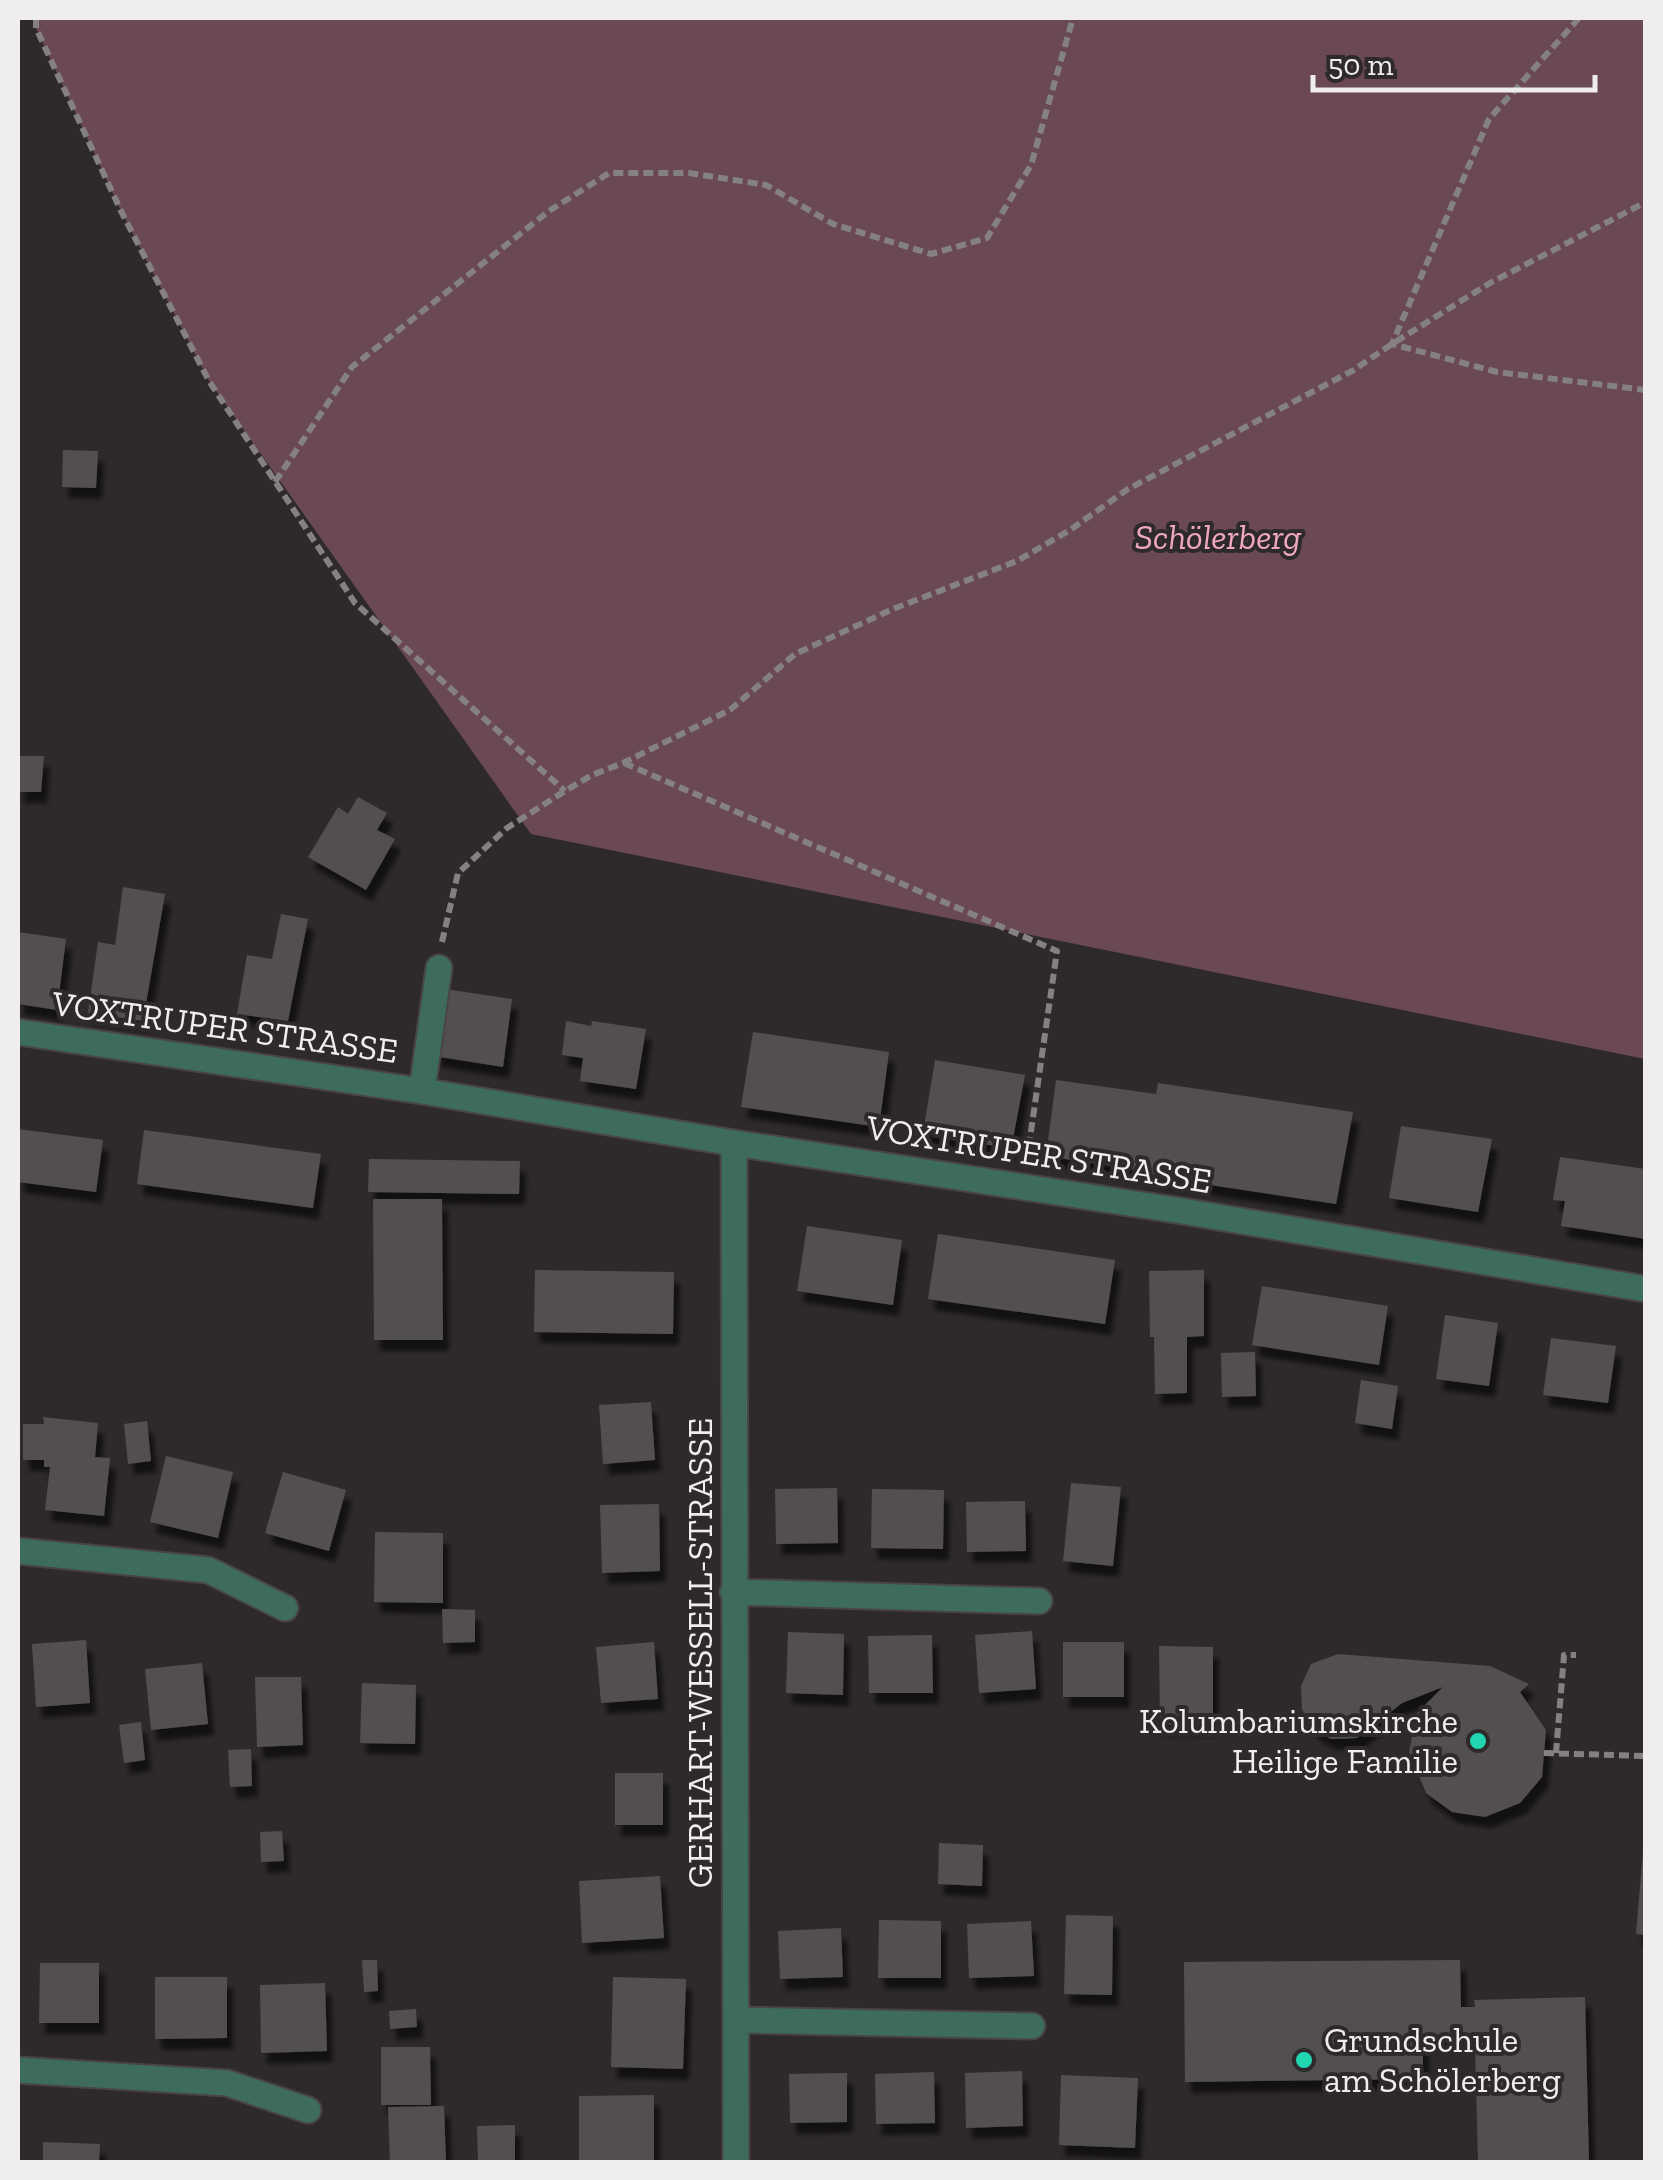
<svg xmlns="http://www.w3.org/2000/svg" width="1663" height="2180" font-family="'Zilla Slab',serif">
	<style>
		.green { fill: #6a4855 }
		.building { fill: #534f50; filter: url(#shadow) }
		.lines { fill: none; stroke-linecap: round; stroke-linejoin: round }
		.minor-casing { stroke: #494546; stroke-width: 29 }
		.path { stroke: #858182; stroke-width: 6; stroke-dasharray: 10 5; stroke-linecap: butt }
		.minor { stroke: #3d6b5e; stroke-width: 25 }
		.poi-dot { fill: #21d5b0; stroke: #2e2a2b; stroke-width: 4 }
		.labels { text-anchor: middle; dominant-baseline: central; stroke-width: 8; stroke-linejoin: round; paint-order: stroke }
		.park-label { font-size: 35px; font-style: italic; fill: #f0a7c3; stroke: #2e2a2b }
		.street-label { font-size: 35px; fill: #f0edee; stroke: #2e2a2b }
		.poi-label { font-size: 35px; fill: #f0edee; stroke: #2e2a2b; text-anchor: end }
	</style>
	<defs>
		<filter id="shadow"><feDropShadow dx="6" dy="11" stdDeviation="2.5" flood-color="#0009"/></filter>
	</defs>
	<rect width="100%" height="100%" fill="#2e2a2b"/>
	<path class="green" d="M36 18H1645V1059L531 834 209 381 121 211 36 28Z"/>
	<path class="building" d="M63 450 98 451 96 488 62 487Z
		M18 756H44L41 792H18Z
		M358 797 387 813 377 830 395 839 366 890 308 857 338 807 348 814Z
		M123 887 165 894 143 1021 88 1013 98 942 115 945Z
		M281 914 308 919 288 1021 237 1014 247 955 272 959Z
		M18 932 66 939 57 1010 18 1004Z
		M445 989 512 999 503 1067 434 1056Z
		M566 1021 591 1026 592 1021 646 1029 636 1089 580 1081 583 1058 562 1055Z
		M753 1032 889 1052 879 1127 741 1107Z
		M935 1060 1025 1075 1011 1149 923 1133Z
		M1056 1080 1156 1094 1158 1083 1353 1112 1336 1204 1144 1175V1171L1046 1156Z
		M1401 1126 1492 1139 1478 1212 1389 1198Z
		M18 1129 103 1140 96 1192 18 1182Z
		M144 1130 321 1154 313 1208 137 1184Z
		M1560 1157 1646 1169V1239L1561 1226 1565 1201 1553 1200Z
		M369 1159 520 1161 519 1194 368 1192Z
		M373 1199H442L443 1340H374Z
		M807 1226 902 1240 893 1305 797 1291Z
		M938 1234 1115 1260 1105 1324 928 1299Z
		M535 1270 674 1272 673 1334 534 1332Z
		M1204 1270V1336L1187 1337V1393L1155 1394 1154 1337H1150L1149 1271Z
		M1262 1286 1388 1306 1379 1365 1252 1345Z
		M1445 1315 1498 1323 1489 1386 1436 1379Z
		M1551 1338 1616 1346 1608 1403 1543 1395Z
		M1255 1352 1256 1396 1222 1397 1221 1353Z
		M1361 1380 1398 1386 1392 1429 1355 1423Z
		M651 1402 655 1460 603 1464 599 1405Z
		M43 1417 98 1423 95 1457 110 1458 104 1516 45 1510 50 1467H44V1460H23V1424H44Z
		M147 1421 151 1461 128 1464 124 1424Z
		M166 1456 233 1472 218 1538 150 1522Z
		M283 1472 346 1490 329 1551 265 1533Z
		M1071 1483 1121 1487 1113 1566 1063 1561Z
		M837 1488 838 1543 776 1544 775 1489Z
		M872 1489 944 1490 943 1549 871 1548Z
		M1025 1501 1026 1551 967 1552 966 1502Z
		M659 1504 660 1571 602 1573 600 1505Z
		M375 1532 443 1533V1603L374 1602Z
		M442 1609 475 1610V1642L443 1643Z
		M1032 1631 1036 1689 979 1693 975 1635Z
		M788 1632 844 1634 843 1695 786 1693Z
		M932 1635 933 1693H869L868 1636Z
		M86 1640 90 1703 36 1707 32 1644Z
		M654 1642 658 1699 601 1703 596 1647Z
		M1063 1642H1124V1697H1063Z
		M1159 1646 1213 1647V1725H1160Z
		M1338 1654 1490 1666 1529 1684 1520 1692 1546 1730 1542 1777 1520 1803 1485 1817 1452 1812 1426 1793 1409 1752 1417 1713 1443 1687 1402 1703 1357 1738 1331 1739 1313 1729 1302 1709 1301 1686 1311 1664Z
		M202 1663 208 1724 151 1730 145 1669Z
		M255 1677H301L303 1745 257 1747Z
		M362 1683 416 1685 415 1744 360 1743Z
		M141 1722 145 1760 124 1763 119 1725Z
		M251 1749 252 1786 230 1787 228 1750Z
		M615 1773H663V1825H615Z
		M282 1831 284 1861 261 1862 260 1832Z
		M939 1843 983 1845 982 1886 938 1884Z
		M1643 1851H1646V1935L1636 1934Z
		M660 1876 664 1938 582 1943 579 1881Z
		M1066 1915 1113 1916 1112 1995 1064 1994Z
		M879 1920 941 1921V1978H878Z
		M1031 1921 1034 1976 969 1978 967 1924Z
		M841 1928 843 1977 780 1979 778 1931Z
		M362 1960H377L378 1991 364 1992Z
		M1460 1960 1461 2007H1475L1474 2000 1585 1997 1589 2162H1478L1475 2041H1423V2079L1185 2082 1184 1962Z
		M40 1963H99V2023H39Z
		M155 1977H227V2038L155 2039Z
		M613 1977 686 1979 683 2069 611 2067Z
		M325 1983 327 2051 261 2053 260 1985Z
		M416 2009 417 2027 390 2029 389 2011Z
		M381 2047H430L431 2105H381Z
		M1022 2071 1023 2126 966 2128 965 2073Z
		M934 2072 935 2123 876 2124 875 2074Z
		M847 2073V2122L790 2123 789 2074Z
		M1061 2075 1138 2078 1135 2148 1059 2145Z
		M654 2095V2162H579V2096Z
		M444 2106 446 2162H390L388 2107Z
		M515 2125V2162H478L477 2126Z
		M43 2142 100 2144 99 2162H43Z"/>
	<g class="lines">
		<defs>
			<path id="minor" d="M18 1032 422 1091 734 1143 1182 1211 1646 1289
				M422 1091 439 968
				M734 1143 736 2162
				M18 1551 208 1570 285 1608
				M733 1592 1039 1601
				M737 2020 1032 2026
				M18 2070 227 2083 308 2110"/>
		</defs>
		<use href="#minor" class="minor-casing"/>
		<path class="path" d="M36 18V28L121 211 209 381 355 603 565 791
			M1579 18 1489 119 1392 344 1497 372 1646 390
			M275 482 352 367 549 211 609 173H689L766 185 833 224 931 254 987 238 1031 165 1073 18
			M624 763 1057 951 1027 1159
			M442 942 458 873 507 828 565 791 592 775 623 763 730 710 795 654 893 609 1017 561 1070 530 1128 489 1352 371 1392 344 1490 283 1646 202
			M1544 1753 1646 1756
			M1556 1753 1564 1655H1576"/>
		<use href="#minor" class="minor"/>
	</g>
	<g class="poi-dot">
		<circle cx="1478" cy="1741" r="10"/>
		<circle cx="1304" cy="2060" r="10"/>
	</g>
	<g class="labels">
		<g class="park-label">
			<text x="1218" y="537">Schölerberg</text>
		</g>
		<g class="street-label">
			<text transform="translate(225 1027) rotate(8)">VOXTRUPER STRASSE</text>
			<text transform="translate(1039 1154) rotate(9)">VOXTRUPER STRASSE</text>
			<text transform="translate(700 1653) rotate(-90)">GERHART-WESSELL-STRASSE</text>
		</g>
		<g class="poi-label">
			<text x="1458" y="1721">Kolumbariumskirche<tspan x="1458" dy="40">Heilige Familie</tspan></text>
			<text x="1324" y="2040" text-anchor="start">Grundschule<tspan x="1324" dy="40">am Schölerberg</tspan></text>
		</g>
	</g>
	<rect width="1663" height="2180" fill="none" stroke="#f0edee" stroke-width="40"/>
	<path d="M1313 75v15h282v-15" fill="none" stroke="#f0edee" stroke-width="5"/>
	<text x="1328" y="75" font-size="30" fill="#f0edee" stroke="#2e2a2b" stroke-width="8" paint-order="stroke">50 m</text>
</svg>
